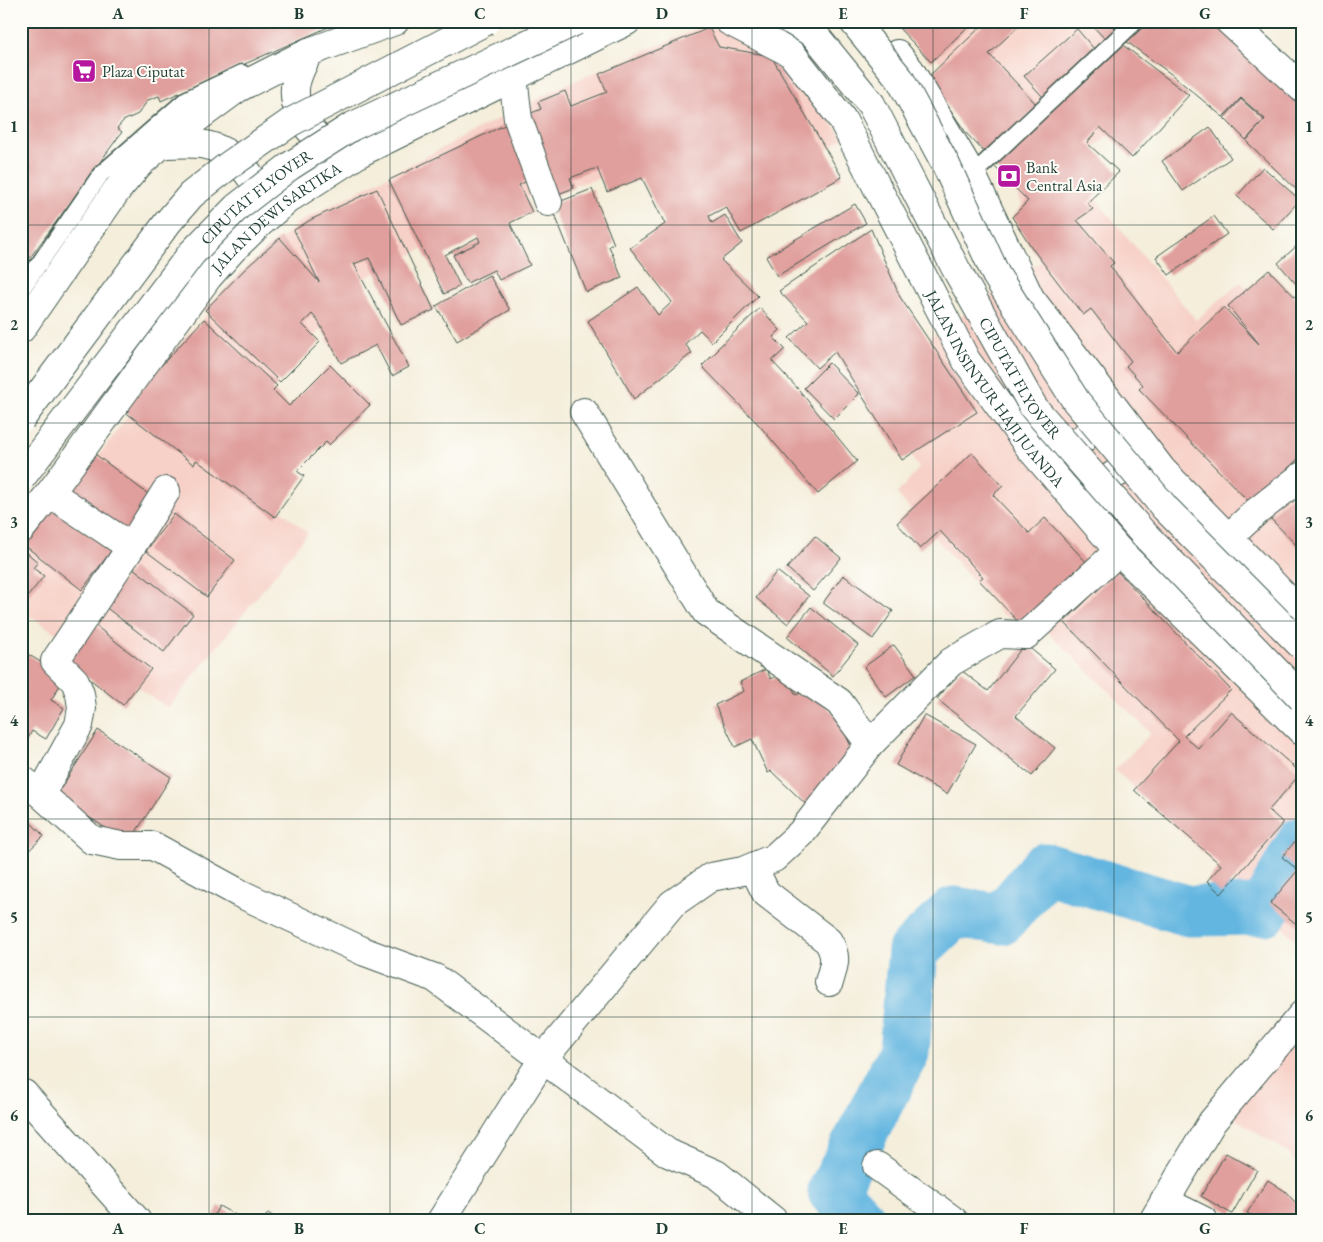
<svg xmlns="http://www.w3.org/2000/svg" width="1323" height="1242" font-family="'EB Garamond',serif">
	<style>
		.built { fill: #f7d1c8 }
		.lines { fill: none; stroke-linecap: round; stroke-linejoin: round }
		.river { stroke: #64b6e0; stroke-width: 51 }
		.building { fill: #e09f9c }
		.service-casing { stroke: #3f584d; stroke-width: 19 }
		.minor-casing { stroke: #3f584d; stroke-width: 30 }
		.secondary-casing { stroke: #3f584d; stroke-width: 30 }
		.service { stroke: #fff; stroke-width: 16 }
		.minor { stroke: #fff; stroke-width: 28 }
		.secondary { stroke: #fff; stroke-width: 28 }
		.trunk-bridge-casing { stroke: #3f584d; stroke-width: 30; stroke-linecap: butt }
		.trunk-bridge { stroke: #fff; stroke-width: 28 }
		.grid { fill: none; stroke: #1f3d34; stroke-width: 1; stroke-opacity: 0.55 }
		.labels { text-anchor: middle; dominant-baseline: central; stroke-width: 4; stroke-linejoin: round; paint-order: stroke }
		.poi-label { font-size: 16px; fill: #1f3d34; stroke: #fdfcf7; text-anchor: start }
		.street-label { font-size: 16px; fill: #1f3d34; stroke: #fdfcf7 }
		.neatline { fill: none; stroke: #1f3d34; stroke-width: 2 }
		.grid-label { font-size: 16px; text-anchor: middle; font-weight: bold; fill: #1f3d34 }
	</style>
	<rect width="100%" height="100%" fill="#fdfcf7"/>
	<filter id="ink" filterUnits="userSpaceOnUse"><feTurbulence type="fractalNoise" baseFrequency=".02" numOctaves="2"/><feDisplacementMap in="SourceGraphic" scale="10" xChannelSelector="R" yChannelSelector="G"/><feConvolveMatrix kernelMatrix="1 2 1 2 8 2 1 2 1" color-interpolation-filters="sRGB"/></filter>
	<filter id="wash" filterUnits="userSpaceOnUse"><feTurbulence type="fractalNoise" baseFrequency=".0096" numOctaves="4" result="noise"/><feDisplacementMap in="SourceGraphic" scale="20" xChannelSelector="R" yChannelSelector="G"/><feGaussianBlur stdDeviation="1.12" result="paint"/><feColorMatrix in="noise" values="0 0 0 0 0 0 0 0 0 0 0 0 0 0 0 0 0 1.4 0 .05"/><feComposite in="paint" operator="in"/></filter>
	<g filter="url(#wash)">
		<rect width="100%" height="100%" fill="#f4eedb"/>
		<path class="built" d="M914 21H1114L1129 37 1061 93 1109 135 1070 168 1196 320 1241 282 1302 353V946L1115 770 1151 733 1044 628 1003 615 897 494 919 468 863 384 1047 257 995 150Z
			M706 25 772 44 843 138 738 216 681 157 521 199 361 280 217 456 308 533 168 708 21 610V561L189 333 297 223 554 90Z
			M1302 992V1171L1286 1151 1211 1104Z"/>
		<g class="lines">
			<path class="river" d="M861 1221 833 1191 904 1052 913 951 954 912 1002 919 1045 868 1189 911 1264 910 1302 842"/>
		</g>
		<g id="blocks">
			<path class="building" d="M21 21H342L161 101 159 96 148 100 138 114 123 121 117 128 122 132 21 270Z
				M906 21H974L931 62 899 28Z
				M987 21H1024L989 54 1038 106 987 155 967 134 928 77Z
				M1088 21H1127L1106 40Z
				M1141 21H1221L1302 92V195L1246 141 1265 119 1241 98 1223 117 1171 74 1123 39Z
				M709 28 719 47 771 56 842 177 741 233 726 207 709 216 712 223 725 215 742 243 721 260 758 296 712 342 700 330 685 344 692 353 634 399 588 321 638 287 658 315 672 302 630 248 665 224 642 178 607 192 597 168 570 178 574 188 550 197 522 117 541 109 538 102 565 91 571 106 607 92 599 74Z
				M1077 29 1095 50 1043 97 1024 76Z
				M1119 42 1189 95 1132 158 1100 127 1087 143 1119 172 1087 203 1093 209 1077 220 1114 263 1110 266 1177 352 1224 307 1259 344 1228 306 1269 270 1302 304V455L1251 504 1139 389 1143 385 1126 366 1131 361 1091 309 1083 315 1034 251 1012 217 1028 201 992 164Z
				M1241 99 1264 120 1246 140 1224 118Z
				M511 122 537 176 519 185 532 212 510 223 530 265 499 280 494 270 467 283 453 255 480 242 478 237 445 255 460 286 444 294 389 180Z
				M1210 127 1231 158 1183 191 1162 161Z
				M1263 167 1300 200 1273 229 1237 196Z
				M377 189 434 310 401 325 369 258 354 264 409 367 392 376 376 345 341 363 318 321 312 314 302 324 320 342 280 382 205 310 245 269 280 238 319 282 294 230 312 219Z
				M592 189 614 244 609 246 622 278 586 292 551 205Z
				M855 204 866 223 777 276 766 257Z
				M1214 216 1227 234 1169 275 1156 257Z
				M871 229 900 297 977 412 902 460 835 352 817 368 789 338 808 321 779 291Z
				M1302 241V291L1278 263Z
				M489 275 510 310 457 341 436 306Z
				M760 308 780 330 773 337 785 349 772 361 799 390 857 461 818 494 758 424 702 366 718 350 717 349Z
				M204 319 277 386 273 390 289 406 330 365 370 405 329 445 326 442 297 471 304 476 275 517 196 460 194 465 124 411 158 369Z
				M829 363 859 394 834 419 804 388Z
				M972 453 1003 486 993 495 1029 533 1045 518 1090 566 1024 628 979 580 983 577 940 531 920 549 897 523Z
				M95 454 152 497 124 534 67 490Z
				M1302 486V551L1269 517Z
				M53 507 111 551 82 590 24 545Z
				M174 514 235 560 207 597 146 551Z
				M815 536 841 558 813 591 787 568Z
				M21 548 38 562 33 568 44 576 21 605Z
				M133 568 193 614 164 652 104 606Z
				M777 571 809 596 788 624 756 598Z
				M1117 571 1231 690 1184 736 1199 749 1231 712 1301 773 1269 810 1283 823 1221 894 1207 881 1221 865 1134 790 1179 741 1064 622Z
				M843 575 893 611 873 639 823 603Z
				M811 607 858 645 833 676 787 637Z
				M92 623 151 669 123 705 64 659Z
				M1025 644 1055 669 1016 716 1055 748 1032 776 937 699 961 670 988 691Z
				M894 645 916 675 886 697 864 667Z
				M21 650 65 677 51 700 64 708 46 739 32 731 25 744 21 742Z
				M766 669 771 679 784 672 796 695 808 690 837 716 855 755 814 812 771 771 768 773 752 739 735 747 715 705 744 691 740 682Z
				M924 715 976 744 947 794 896 765Z
				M98 730 171 777 129 843 56 796Z
				M21 813 44 836 21 858Z
				M1302 833V922L1299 926 1270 903 1298 870 1282 857Z
				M1226 1153 1257 1170 1232 1214 1201 1196Z
				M1268 1180 1285 1191 1302 1210V1221H1261L1247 1213Z
				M219 1206 246 1221H211Z
				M268 1213 280 1221H263Z"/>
		</g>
	</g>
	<g filter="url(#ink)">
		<use href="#blocks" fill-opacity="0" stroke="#3f584d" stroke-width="1"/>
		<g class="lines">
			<defs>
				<path id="service" d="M972 175 1136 21
					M21 290 101 174 187 99 242 73"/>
				<path id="minor" d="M1229 21 1302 88
					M513 77 518 119 548 202
					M584 412 706 612 839 702 870 744
					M1228 538 1256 512 1302 476
					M131 547 166 491
					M21 779 41 794 92 840 121 846H153L239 893 365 952 435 978 668 1153 716 1174 774 1221
					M41 794 79 725 82 708 80 694 75 681 55 661 131 547 50 493
					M753 867 766 893 828 941C838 957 834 965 829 982
					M21 1094H24L137 1221
					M877 1166 954 1221
					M1164 1201 1204 1221
					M441 1221 543 1059 672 904 711 877 743 871 774 858 801 833 870 744 951 662 1000 634 1026 635 1119 551
					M1153 1221 1212 1122 1302 1015"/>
				<g id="secondary">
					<path id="s1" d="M729 21 791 53 842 119 966 360 1030 448 1119 551 1302 731"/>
					<path d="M309 52C303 63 297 74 295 87 292 116 318 148 347 150"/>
					<path d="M897 54 910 70 972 175 1030 298 1162 470 1302 614"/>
					<path d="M162 144C174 144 189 143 201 144 233 149 263 179 260 213"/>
					<path d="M21 329 117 190 139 164 162 144 238 88 309 52 395 21"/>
					<path d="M1046 451C1080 449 1094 435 1101 402"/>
					<path d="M1095 508C1096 503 1097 497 1100 492 1109 471 1133 463 1155 468"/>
					<path id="s2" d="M21 529 50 493 208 277 232 250 259 224 288 199 361 152 627 21"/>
				</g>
			</defs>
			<use href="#service" class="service-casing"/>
			<use href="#minor" class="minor-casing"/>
			<use href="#secondary" class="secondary-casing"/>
			<use href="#service" class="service"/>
			<use href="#minor" class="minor"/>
			<use href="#secondary" class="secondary"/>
			<defs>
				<g id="trunk-bridge">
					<path id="s3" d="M792 21 814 34 871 104 956 269 1034 408 1143 533 1302 698"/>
					<path d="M853 21 900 79 946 165 996 275 1076 401 1165 508 1302 646"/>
					<path d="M21 419 168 222 191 195 228 166 291 122 486 21"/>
					<path id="s4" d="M21 478 192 253 237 207 290 166 351 127 576 21"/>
				</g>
			</defs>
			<use href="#trunk-bridge" class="trunk-bridge-casing"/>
			<use href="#trunk-bridge" class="trunk-bridge"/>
		</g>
	</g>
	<path class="grid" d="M209 21V1221M390 21V1221M571 21V1221M752 21V1221M933 21V1221M1114 21V1221M21 225H1302M21 423H1302M21 621H1302M21 819H1302M21 1017H1302"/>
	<defs>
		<symbol id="supermarket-square" viewBox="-11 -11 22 22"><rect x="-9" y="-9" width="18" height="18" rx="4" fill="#b5179e" stroke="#fdfcf7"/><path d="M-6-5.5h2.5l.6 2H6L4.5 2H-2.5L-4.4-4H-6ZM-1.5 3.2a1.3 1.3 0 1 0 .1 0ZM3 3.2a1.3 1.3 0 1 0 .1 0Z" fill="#fff"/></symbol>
		<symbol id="bank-square" viewBox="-11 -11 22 22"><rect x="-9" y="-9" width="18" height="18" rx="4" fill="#b5179e" stroke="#fdfcf7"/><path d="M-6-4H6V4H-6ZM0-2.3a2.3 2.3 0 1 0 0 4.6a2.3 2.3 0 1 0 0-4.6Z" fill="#fff"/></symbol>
	</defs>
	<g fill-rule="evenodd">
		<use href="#supermarket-square" x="70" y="57" width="28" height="28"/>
		<use href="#bank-square" x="995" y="162" width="28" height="28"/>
	</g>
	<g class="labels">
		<g class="poi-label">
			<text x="102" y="71">Plaza Ciputat</text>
			<text x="1026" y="167">Bank<tspan x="1026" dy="18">Central Asia</tspan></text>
		</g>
		<g class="street-label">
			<text stroke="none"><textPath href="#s4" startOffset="368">CIPUTAT FLYOVER</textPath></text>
			<text stroke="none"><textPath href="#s2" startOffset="405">JALAN DEWI SARTIKA</textPath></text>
			<text stroke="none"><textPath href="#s3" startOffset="428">CIPUTAT FLYOVER</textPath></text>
			<text stroke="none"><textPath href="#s1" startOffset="464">JALAN INSINYUR HAJI JUANDA</textPath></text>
		</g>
	</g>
	<rect width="1323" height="1242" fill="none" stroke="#fdfcf7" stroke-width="55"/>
	<rect x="28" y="28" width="1268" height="1186" class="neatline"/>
	<g class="grid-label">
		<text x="118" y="19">A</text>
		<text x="299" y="19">B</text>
		<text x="480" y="19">C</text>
		<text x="662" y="19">D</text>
		<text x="843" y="19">E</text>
		<text x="1024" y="19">F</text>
		<text x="1205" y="19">G</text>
		<text x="14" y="132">1</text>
		<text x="1309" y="132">1</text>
		<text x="14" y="330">2</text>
		<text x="1309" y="330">2</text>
		<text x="14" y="528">3</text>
		<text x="1309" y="528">3</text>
		<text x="14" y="726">4</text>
		<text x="1309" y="726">4</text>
		<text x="14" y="923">5</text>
		<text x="1309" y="923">5</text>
		<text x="14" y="1121">6</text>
		<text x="1309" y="1121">6</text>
		<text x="118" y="1234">A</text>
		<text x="299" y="1234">B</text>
		<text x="480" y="1234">C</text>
		<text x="662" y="1234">D</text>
		<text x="843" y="1234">E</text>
		<text x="1024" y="1234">F</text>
		<text x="1205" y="1234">G</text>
	</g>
</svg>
